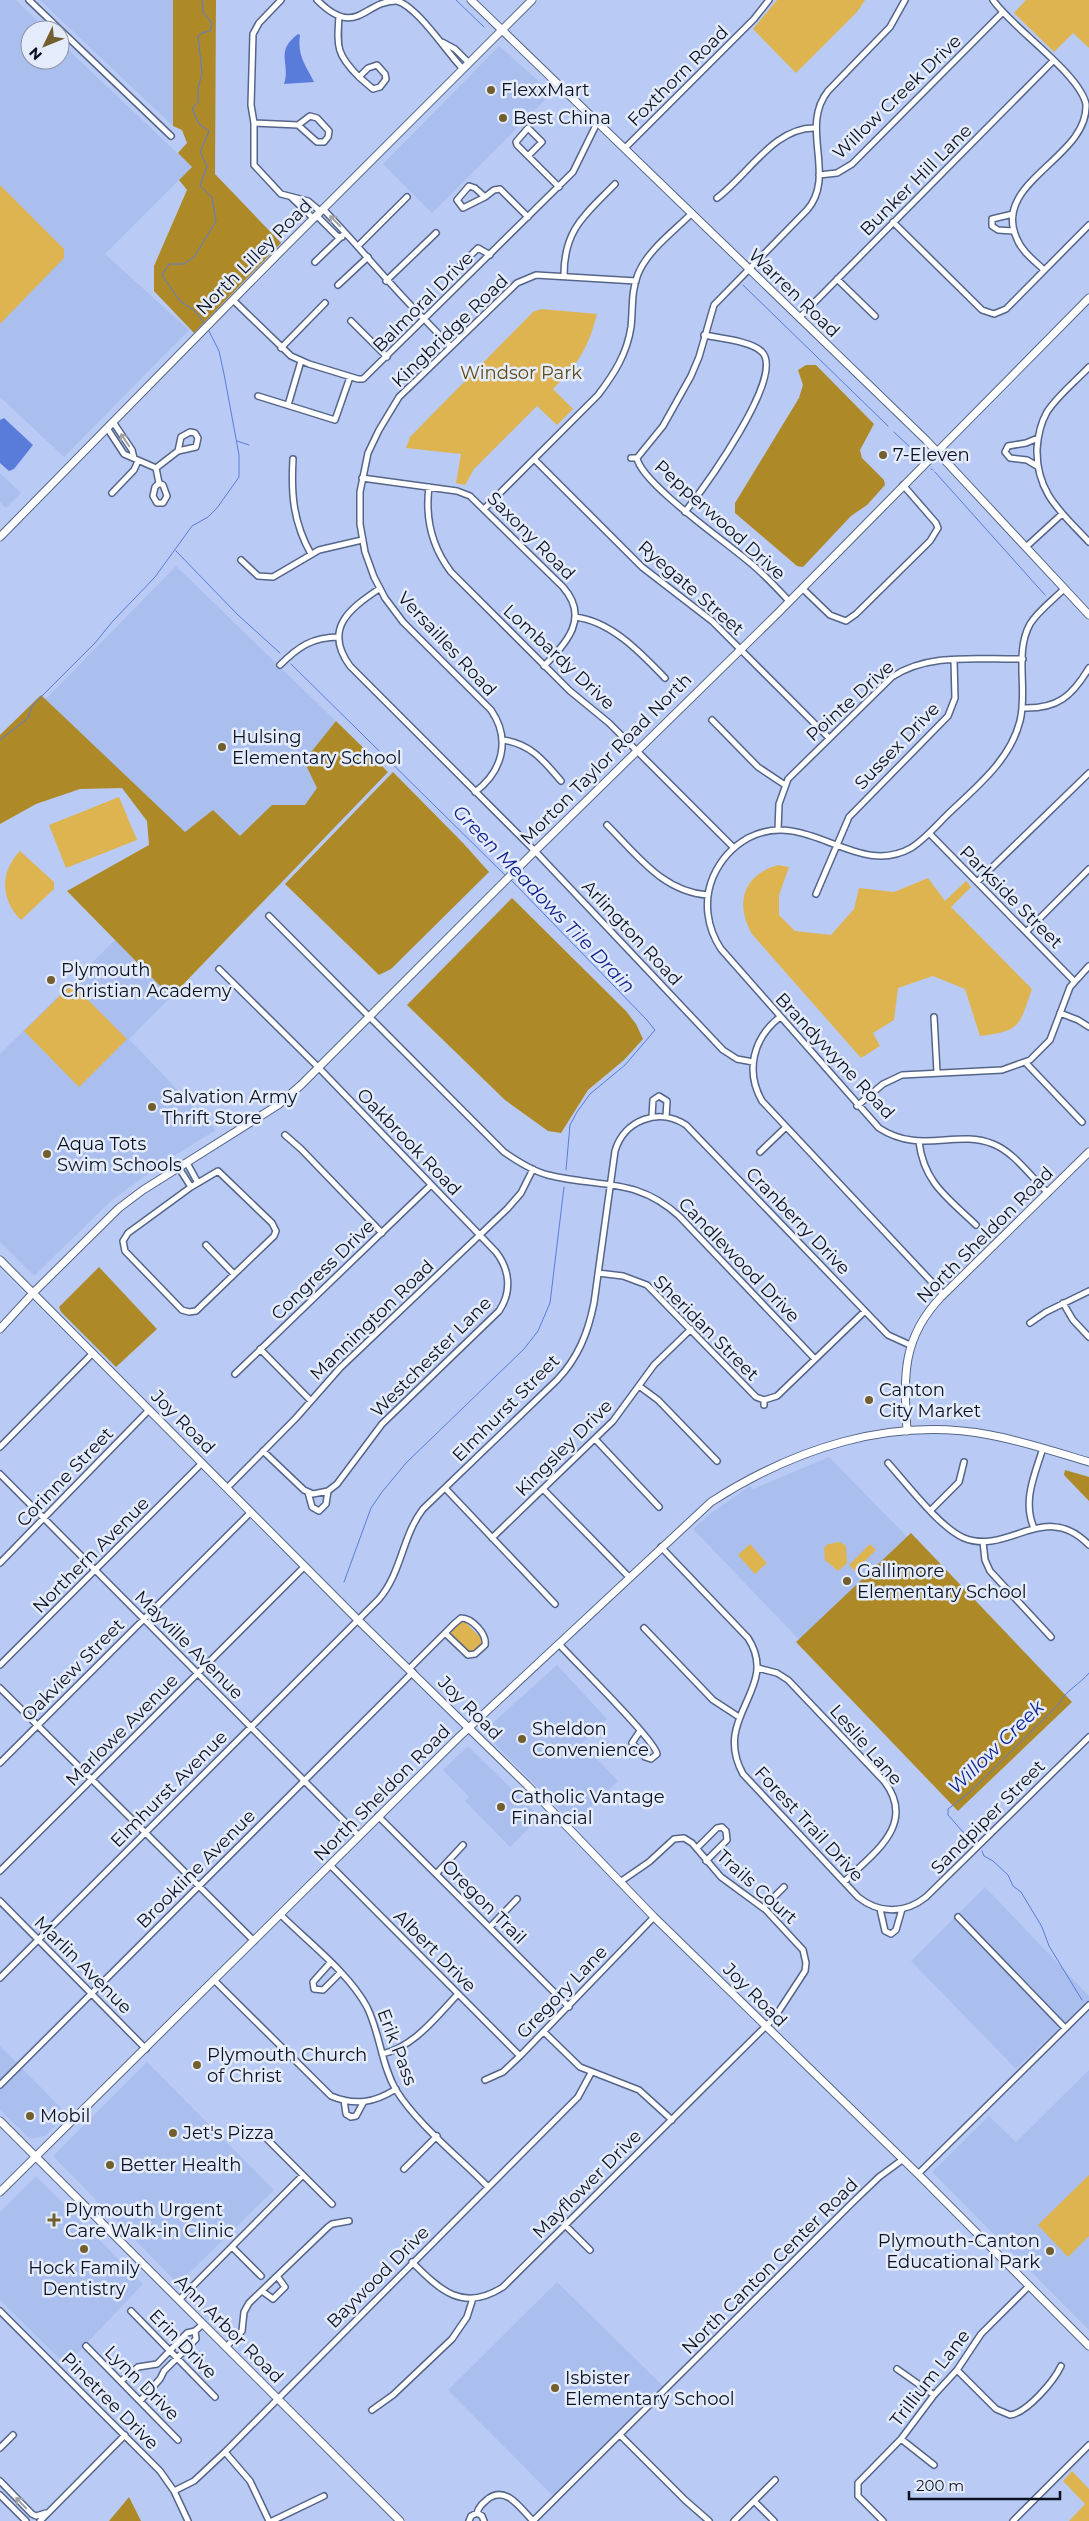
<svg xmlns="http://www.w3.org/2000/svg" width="1089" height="2521" font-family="Montserrat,sans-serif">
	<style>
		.built { fill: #aabfee }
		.green { fill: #deb450 }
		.forest { fill: #ae8927 }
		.water { fill: #597cdb }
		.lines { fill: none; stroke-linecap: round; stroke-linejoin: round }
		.stream { stroke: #597cdb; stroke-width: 1 }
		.street-casing { stroke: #556589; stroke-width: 8 }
		.secondary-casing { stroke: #556589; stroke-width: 9 }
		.street { stroke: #fff; stroke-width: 5 }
		.secondary { stroke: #fff; stroke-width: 7 }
		.oneway { stroke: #9ea0a5 }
		.poi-dot { fill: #735e2d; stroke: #e4ecfc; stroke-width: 2 }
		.labels { text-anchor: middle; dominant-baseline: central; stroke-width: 5; stroke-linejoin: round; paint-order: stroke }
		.street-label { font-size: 18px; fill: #0c111f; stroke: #e4ecfc }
		.poi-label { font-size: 18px; fill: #0c111f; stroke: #e4ecfc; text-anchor: start }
		.park-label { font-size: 18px; fill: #5f4b19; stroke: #e4ecfc }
		.water-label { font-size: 19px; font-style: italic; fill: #0d1e8d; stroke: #e4ecfc }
	</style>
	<rect width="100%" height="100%" fill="#b9cbf4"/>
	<path class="built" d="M0 0H16L47 30H30V60H60V42L192 167 105 254 189 330 64 457 0 397Z
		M40 0H173V126Z
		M499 46 552 93 432 213 383 164Z
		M0 473 21 493 6 508 0 502Z
		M176 566 388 772 252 912 40 705Z
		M115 940 171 997 129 1039 216 1130 167 1160 112 1200 34 1276 0 1242V1054Z
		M829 1457 1015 1647 908 1753 693 1529 710 1514 750 1486 753 1489Z
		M557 1665 607 1719 582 1743 618 1781 573 1823 483 1732Z
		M468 1746 540 1817 510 1847 465 1801 469 1797 443 1770Z
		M985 1887 1089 1996V2000L1016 2069 911 1961Z
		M0 2046 67 2114 45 2136 30 2139 0 2110Z
		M147 2062 274 2190 178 2284 53 2156Z
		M1089 2070V2330L932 2172 989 2116 1016 2142Z
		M36 2176 143 2284 66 2365 0 2300V2212Z
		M557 2282 663 2386 553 2496 448 2390Z"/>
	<path class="green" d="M777 0H865L857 12 796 73 753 29Z
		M1026 0H1089V48L1073 33 1054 52 1014 13Z
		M0 185 64 249V258L0 324Z
		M541 309 597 314C588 349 578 364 553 389L573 409 557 425 537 406 474 469 465 485 456 483 461 454 406 448 410 437 533 312Z
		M119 797 137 840 66 868 49 825Z
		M20 851 54 882V889L21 920C0 899 0 872 20 851Z
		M778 865 789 867 779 895V915L795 931 831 935 854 909 859 888 894 892 928 878 945 901 966 881 971 887 951 907 1032 989C1019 1026 1021 1031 980 1036L965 989 933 976 898 988 894 1020 873 1033 880 1046 861 1058 752 934C734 902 744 875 778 865Z
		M72 984 127 1039 79 1087 24 1031Z
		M840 1542 846 1546 847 1563 838 1571 825 1560 824 1548 828 1544Z
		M750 1544 767 1563 755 1574 738 1555Z
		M870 1544 876 1550 855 1571 849 1565Z
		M464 1621 482 1639 481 1645 472 1652H468L451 1636C451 1629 457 1622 464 1621Z
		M1089 2175V2236L1068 2257 1038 2225Z
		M1072 2471 1089 2489V2521H1069L1085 2504 1063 2481Z"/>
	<path class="forest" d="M173 0H216L215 174 281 243 194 333 154 291V266L187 190 179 180 192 167 178 153 187 143 182 130 173 126Z
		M806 365H816L874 424 860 450 862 458 884 480 885 485 867 505 851 516 803 567 797 566 735 513V503L799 398 803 385 798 370Z
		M41 695 185 832 213 810 240 836 272 805H305L317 788 304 761 336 721 388 772 171 997 67 891 149 845 147 821 122 788 80 789 36 804 0 824V735Z
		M393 772 463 843 489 872 391 969 379 975 285 884Z
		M512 898 626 1011 636 1024 643 1039 624 1060 588 1090 561 1133 548 1131 505 1100 407 1005Z
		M99 1267 157 1329 116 1367 61 1312 59 1307Z
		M1065 1470 1089 1477V1501L1064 1475Z
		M911 1533 1072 1702 958 1811 796 1642Z
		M129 2497 141 2521H109Z"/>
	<path class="water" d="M298 34 300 35C297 56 306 65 314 82L284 84C291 63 274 52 298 34Z
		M4 418 33 445 14 469 9 471 0 463V420Z"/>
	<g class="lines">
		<path class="stream" d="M202 0 203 12 212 23 210 31 202 33 198 36 202 73 198 89V103L192 108 199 124 209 131 200 152 207 166 200 186 212 197 216 221 194 257 184 264H169L162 275 180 301 195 311 205 324
			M456 0 484 27
			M743 285 888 426
			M894 432 914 451
			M237 441 249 445
			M931 469 933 470
			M935 472 1045 595
			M176 551 238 615 280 653
			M291 664 506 876
			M0 740 28 718 32 706 95 643 112 622 155 577 192 526 208 517 217 508 239 477V455L224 374 219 351 208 329
			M511 880 646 1019 655 1030 625 1065 590 1094 577 1112 570 1125 566 1170
			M344 1582 371 1508 382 1492 406 1463 524 1349 538 1331 550 1303 564 1187
			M971 1841 948 1815V1809L969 1793 1059 1704C1065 1691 1080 1684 1089 1673
			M982 1851 984 1856 993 1861 1008 1875 1013 1886 1021 1892 1042 1927 1049 1946 1082 2000"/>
		<defs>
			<path id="street" d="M29 0 171 136
				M281 0 259 23 253 34 251 105 254 123V165L281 194 308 201 321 212
				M317 0C357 40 364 0 397 1 417 6 448 54 463 69
				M993 0C1013 29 1079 73 1086 104 1089 158 990 182 1017 239 1022 252 1035 261 1044 270
				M339 16C337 47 336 54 359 77
				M442 42 455 49 469 63
				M377 65 385 74 386 79 380 87 373 89 359 77 368 68Z
				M310 116 317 118 329 131 328 137 324 142H317L298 125Z
				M254 123 298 125
				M625 148 754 19 769 0
				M528 156 542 142 528 128 516 142 517 145 559 187
				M819 175 837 173 852 164 1003 12
				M469 186 475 188 485 197 463 208 457 200Z
				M485 197 494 190 500 189 528 217
				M292 198 314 219
				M717 198C748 175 775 126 816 128
				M323 209C358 245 389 284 425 320
				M1013 214 992 219V226L998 230 1013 231
				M317 216 337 236 342 237
				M893 222 982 310 994 314 1006 309 1089 225
				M358 246 407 197
				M315 262 345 233
				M456 270 478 248 490 255
				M564 275C564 229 585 215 615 184
				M837 279 875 316
				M386 281 436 233
				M338 285 368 257
				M233 300 291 356 309 364 358 379H363L573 172 598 121
				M799 318 1053 61
				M351 321 387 357
				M427 322 450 346
				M281 348 325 303
				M1089 367C1075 382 1058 395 1047 412 1040 424 1038 435 1037 449 1036 493 1061 512 1089 542
				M258 396 335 420 350 377
				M288 405 301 361
				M113 422 132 450 134 458
				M107 428 124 454 156 468 159 483 163 485 167 496 163 503H157L153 496 155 487 159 483
				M190 432 195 433 198 438 196 447 178 451 181 437Z
				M631 458H637L663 426 691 376 699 357 714 305 807 210C837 176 799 127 828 91L890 27 905 0
				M637 458C641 483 726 542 748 561 763 573 776 587 789 601
				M293 459C291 494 293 522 311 554
				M534 459 642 567 712 621 829 738
				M1037 466 1027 460 1010 458 1005 452 1008 446 1026 443 1038 438
				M156 468 178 451
				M362 478 457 491 470 496 563 587C590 618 567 642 544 666
				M429 487C425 518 432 547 451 572L570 691 609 723 734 848
				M112 493 134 470 138 461
				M485 508 598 395C614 374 627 354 631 327 633 309 631 291 638 274 648 250 673 232 691 214
				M685 512C703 489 786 376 762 352 752 341 718 338 704 335
				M1026 547 1062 514
				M241 560 258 576 273 577 319 550 362 540
				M802 588 830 615 846 621 856 614 930 541 938 528 936 523 903 485
				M379 589C349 609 323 629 350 666L535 851 723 1050 737 1059 753 1062
				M575 617C611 621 641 653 665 678
				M280 665C298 647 312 637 339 637
				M1023 708C1058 709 1072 696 1089 668
				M712 720 758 767 785 785
				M503 740C531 744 544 761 561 781
				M475 792C503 771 511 739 491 710L403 622 385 598 374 577 365 552 360 524V492L368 453 379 430 399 397 517 283 536 275 636 281
				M607 825C637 855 663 892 708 895
				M778 830 779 804 788 779 892 677C929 652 980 660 1023 659
				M929 833 1074 981
				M977 882 1089 773
				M816 894 849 817 948 716 955 698 954 660
				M269 916 504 1152C517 1161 532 1171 548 1175 600 1188 636 1177 679 1216L815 1359
				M1026 932 1089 869
				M219 969 319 1068 496 1252C510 1270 512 1292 499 1311L382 1424 337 1484 328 1491 313 1494 304 1490 263 1451
				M1060 1013 1078 1020 1089 1027
				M780 1017C753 1038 745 1071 762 1101L943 1294
				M934 1017 937 1072
				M1026 1063 1082 1122
				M857 1106 883 1084 902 1075 1002 1070 1030 1060 1050 1040 1070 987 1089 966
				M652 1116 653 1100 659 1096 667 1101 666 1117
				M285 1135 301 1149 382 1233
				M919 1142C924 1183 948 1198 976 1225
				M760 1152 785 1128
				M187 1163 198 1183
				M179 1168 191 1187
				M218 1171 272 1223 276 1231 274 1236 196 1311 189 1312 182 1310 125 1251 123 1241 128 1233 191 1187Z
				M1048 1193C1031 1177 1014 1152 993 1144 956 1129 920 1155 879 1128L721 949C707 928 703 901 713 877 720 861 732 847 748 838 807 807 856 879 911 848 924 840 936 826 947 815 975 788 1010 761 1020 721 1028 690 1014 653 1030 624 1038 611 1053 600 1064 589
				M206 1245 234 1274
				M598 1273 623 1276 647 1285 756 1397 764 1400
				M1063 1303 1073 1320 1089 1337
				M1030 1323 1046 1312 1089 1291
				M260 1349 311 1401
				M235 1374 431 1185
				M639 1386 658 1400 717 1461
				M764 1405V1400L777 1396 865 1311
				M595 1439 659 1507
				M0 1447 92 1354
				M888 1463C906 1483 940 1528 964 1538 1008 1556 1045 1499 1089 1545
				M0 1474 359 1836
				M227 1488 296 1418 340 1368 507 1209 521 1193 533 1169
				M445 1488 555 1604
				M543 1489 629 1577
				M308 1492 312 1507 319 1511 326 1504 328 1491
				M931 1510 959 1482 964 1462
				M1034 1528C1022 1501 1035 1474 1043 1448
				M492 1538 613 1421 654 1365 691 1329
				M983 1542 985 1560 990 1571 1051 1637
				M661 1547 748 1638C781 1689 711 1716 743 1774L858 1897C879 1914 905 1914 926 1897L1089 1737
				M0 1563 149 1410
				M644 1628 713 1700 739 1717
				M559 1644C573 1660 656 1741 657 1754L651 1759 645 1757 632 1743 640 1731
				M0 1665 202 1463
				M758 1668 777 1673 788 1680 884 1781C918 1825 872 1854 844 1882
				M409 1669 454 1624 461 1618C472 1618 487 1634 485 1645L475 1654 468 1655 445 1633
				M0 1688 254 1941
				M0 1763 251 1512
				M378 1816 569 2007
				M697 1848 717 1828 722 1827 726 1831 727 1840 706 1861
				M330 1865 520 2056
				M0 1871 305 1566
				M436 1874 463 1845
				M0 1901 146 2049
				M763 1908 784 1887
				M880 1909 885 1931 891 1934 896 1930 902 1909
				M281 1915C308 1942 349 1973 367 2007 380 2033 381 2064 396 2090 417 2124 460 2158 488 2187
				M958 1917 1065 2028
				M490 1927 517 1899
				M330 1963 313 1982 314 1989 323 1990 340 1973
				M0 1978 379 1599C402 1572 402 1536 423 1509L557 1380C578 1358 588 1333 594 1303L615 1151C624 1120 659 1107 686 1125L888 1335 910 1345
				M215 1981 331 2096C355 2106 374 2103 396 2089
				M544 2032 580 2067 639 2090 672 2120
				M382 2054C414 2047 436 2017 458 1994
				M485 2080 503 2072 520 2056 654 1917
				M0 2085 413 1672
				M344 2100 346 2114 351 2117 356 2116 363 2103
				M262 2134 332 2204
				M404 2169 437 2136
				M918 2174 1089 2005
				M565 2225 590 2250
				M232 2247 261 2276
				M412 2262C440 2290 463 2313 503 2287L775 2017 805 1971 806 1963 803 1950 766 1910 721 1877 692 1843 684 1838 674 1839 649 1862 620 1882
				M262 2291 273 2299 285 2287 277 2276
				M179 2300 303 2175
				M0 2311 160 2471 174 2491 188 2521
				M131 2311 215 2397
				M86 2346 178 2440
				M226 2347 242 2331 244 2312 249 2303 328 2227 332 2224 349 2221
				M897 2369 934 2395
				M957 2370 996 2409 1010 2415C1027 2413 1054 2381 1061 2366
				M121 2381 138 2367 157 2364 187 2333 195 2331 203 2324
				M140 2401 160 2379 164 2371 196 2339 195 2331
				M372 2410 393 2395 452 2339 467 2317 473 2298
				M620 2435 685 2500 709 2521
				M901 2439 934 2465
				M0 2448 13 2435
				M225 2452 250 2481 269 2521
				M0 2481 32 2514 36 2516 46 2513
				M174 2491 194 2481 225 2452 578 2097 591 2073
				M0 2495 26 2521
				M754 2501 775 2480
				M477 2513C479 2506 483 2503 489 2498 507 2486 521 2509 533 2521
				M40 2521 125 2435
				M272 2521 324 2496
				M469 2521 471 2516 477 2513 482 2516 484 2521
				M533 2521 853 2202 879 2177 902 2160
				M734 2521 754 2501 774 2521
				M883 2521 858 2496V2483L901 2439 934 2395 957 2370 981 2334 1029 2286
				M1013 2521 1089 2445"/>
			<path id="secondary" d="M471 0 926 440 1089 615
				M0 537 277 255 532 0
				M0 1260 358 1620 527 1785 654 1917 918 2174 1089 2346
				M0 1329 33 1293 119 1208 143 1190 278 1105 301 1085 535 851 776 615 1089 298
				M907 1431C904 1377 901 1339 941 1297L1089 1152
				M0 2121 400 2521
				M0 2192 459 1737 711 1502C793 1449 891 1416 990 1435 1023 1441 1056 1452 1089 1462"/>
		</defs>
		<use href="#street" class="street-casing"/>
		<use href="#secondary" class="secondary-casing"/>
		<use href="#street" class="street"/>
		<use href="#secondary" class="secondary"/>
	</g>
	<defs><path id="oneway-shaft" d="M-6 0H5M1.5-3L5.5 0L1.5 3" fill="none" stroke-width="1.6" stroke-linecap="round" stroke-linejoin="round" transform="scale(1.25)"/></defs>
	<g class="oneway">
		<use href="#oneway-shaft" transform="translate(335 221) rotate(-135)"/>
		<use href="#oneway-shaft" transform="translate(125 440) rotate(-124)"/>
		<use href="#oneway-shaft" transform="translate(21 2503) rotate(-134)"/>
	</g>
	<g class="poi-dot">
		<circle cx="491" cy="90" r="5"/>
		<circle cx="503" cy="118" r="5"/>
		<circle cx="883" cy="455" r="5"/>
		<circle cx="222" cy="747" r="5"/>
		<circle cx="51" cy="980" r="5"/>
		<circle cx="152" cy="1107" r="5"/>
		<circle cx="47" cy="1154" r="5"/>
		<circle cx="869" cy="1400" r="5"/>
		<circle cx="847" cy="1581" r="5"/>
		<circle cx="522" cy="1739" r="5"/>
		<circle cx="501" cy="1807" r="5"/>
		<circle cx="197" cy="2065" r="5"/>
		<circle cx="30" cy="2116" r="5"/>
		<circle cx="173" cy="2133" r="5"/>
		<circle cx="110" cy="2165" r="5"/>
		<path d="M51.5 2212.5h5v5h5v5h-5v5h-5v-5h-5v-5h5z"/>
		<circle cx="84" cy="2249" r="5"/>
		<circle cx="1050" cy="2251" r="5"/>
		<circle cx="555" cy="2388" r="5"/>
	</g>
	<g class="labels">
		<g class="street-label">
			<text transform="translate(678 76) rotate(-45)">Foxthorn Road</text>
			<text transform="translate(897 97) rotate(-44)">Willow Creek Drive</text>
			<text transform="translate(916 180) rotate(-45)">Bunker Hill Lane</text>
			<text transform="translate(254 257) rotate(-45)">North Lilley Road</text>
			<text transform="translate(794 293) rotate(44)">Warren Road</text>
			<text transform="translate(423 302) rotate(-45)">Balmoral Drive</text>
			<text transform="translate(450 331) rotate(-44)">Kingbridge Road</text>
			<text transform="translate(720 520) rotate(42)">Pepperwood Drive</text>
			<text transform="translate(531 536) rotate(45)">Saxony Road</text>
			<text transform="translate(691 588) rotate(41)">Ryegate Street</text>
			<text transform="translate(447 644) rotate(47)">Versailles Road</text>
			<text transform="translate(559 657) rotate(43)">Lombardy Drive</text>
			<text transform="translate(850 701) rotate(-42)">Pointe Drive</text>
			<text transform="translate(897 746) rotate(-46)">Sussex Drive</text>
			<text transform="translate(606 759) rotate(-45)">Morton Taylor Road North</text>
			<text transform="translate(1011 897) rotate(45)">Parkside Street</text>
			<text transform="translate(632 933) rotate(47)">Arlington Road</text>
			<text transform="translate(835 1056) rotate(47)">Brandywyne Road</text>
			<text transform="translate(409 1142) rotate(46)">Oakbrook Road</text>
			<text transform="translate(798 1221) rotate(46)">Cranberry Drive</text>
			<text transform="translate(985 1235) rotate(-45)">North Sheldon Road</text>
			<text transform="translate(739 1260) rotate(46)">Candlewood Drive</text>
			<text transform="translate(323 1270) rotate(-44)">Congress Drive</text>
			<text transform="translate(372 1320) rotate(-44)">Mannington Road</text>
			<text transform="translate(706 1328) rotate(45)">Sheridan Street</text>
			<text transform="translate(431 1357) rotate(-45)">Westchester Lane</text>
			<text transform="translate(506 1408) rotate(-45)">Elmhurst Street</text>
			<text transform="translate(183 1422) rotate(45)">Joy Road</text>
			<text transform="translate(564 1448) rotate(-45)">Kingsley Drive</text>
			<text transform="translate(65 1477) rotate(-46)">Corinne Street</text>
			<text transform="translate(91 1555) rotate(-45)">Northern Avenue</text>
			<text transform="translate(189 1645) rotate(45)">Mayville Avenue</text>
			<text transform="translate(73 1670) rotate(-45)">Oakview Street</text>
			<text transform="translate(470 1708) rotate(45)">Joy Road</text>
			<text transform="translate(122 1730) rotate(-45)">Marlowe Avenue</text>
			<text transform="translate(866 1745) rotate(49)">Leslie Lane</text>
			<text transform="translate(169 1789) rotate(-45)">Elmhurst Avenue</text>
			<text transform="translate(382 1793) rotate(-45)">North Sheldon Road</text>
			<text transform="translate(988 1817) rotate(-45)">Sandpiper Street</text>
			<text transform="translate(809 1824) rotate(47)">Forest Trail Drive</text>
			<text transform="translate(196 1869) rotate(-45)">Brookline Avenue</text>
			<text transform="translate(757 1887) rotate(42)">Trails Court</text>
			<text transform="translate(484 1902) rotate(45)">Oregon Trail</text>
			<text transform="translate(435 1951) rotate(45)">Albert Drive</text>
			<text transform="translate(83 1965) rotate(45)">Marlin Avenue</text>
			<text transform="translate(562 1992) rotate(-46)">Gregory Lane</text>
			<text transform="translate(755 1995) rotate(45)">Joy Road</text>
			<text transform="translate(397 2047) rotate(69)">Erik Pass</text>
			<text transform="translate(587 2184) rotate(-45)">Mayflower Drive</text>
			<text transform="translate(770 2266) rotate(-45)">North Canton Center Road</text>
			<text transform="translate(378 2277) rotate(-45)">Baywood Drive</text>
			<text transform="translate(229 2329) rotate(45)">Ann Arbor Road</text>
			<text transform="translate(183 2344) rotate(46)">Erin Drive</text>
			<text transform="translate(930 2378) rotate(-52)">Trillium Lane</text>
			<text transform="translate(142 2383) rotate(45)">Lynn Drive</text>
			<text transform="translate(110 2401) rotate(45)">Pinetree Drive</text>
		</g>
		<g class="poi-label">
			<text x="501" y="90">FlexxMart</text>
			<text x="513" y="118">Best China</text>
			<text x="893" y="455">7-Eleven</text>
			<text x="232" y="737">Hulsing<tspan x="232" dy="21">Elementary School</tspan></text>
			<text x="61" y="970">Plymouth<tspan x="61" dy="21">Christian Academy</tspan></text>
			<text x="162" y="1097">Salvation Army<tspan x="162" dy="21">Thrift Store</tspan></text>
			<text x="57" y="1144">Aqua Tots<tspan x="57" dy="21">Swim Schools</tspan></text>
			<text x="879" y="1390">Canton<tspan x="879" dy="21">City Market</tspan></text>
			<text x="857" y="1571">Gallimore<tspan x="857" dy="21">Elementary School</tspan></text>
			<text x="532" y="1729">Sheldon<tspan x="532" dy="21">Convenience</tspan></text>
			<text x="511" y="1797">Catholic Vantage<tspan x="511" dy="21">Financial</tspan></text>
			<text x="207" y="2055">Plymouth Church<tspan x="207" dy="21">of Christ</tspan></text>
			<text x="40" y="2116">Mobil</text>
			<text x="183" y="2133">Jet's Pizza</text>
			<text x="120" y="2165">Better Health</text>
			<text x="65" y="2210">Plymouth Urgent<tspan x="65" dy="21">Care Walk-in Clinic</tspan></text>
			<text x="1040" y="2241" text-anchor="end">Plymouth-Canton<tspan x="1040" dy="21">Educational Park</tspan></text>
			<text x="84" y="2268" text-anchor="middle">Hock Family<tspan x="84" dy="21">Dentistry</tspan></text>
			<text x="565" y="2378">Isbister<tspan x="565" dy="21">Elementary School</tspan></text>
		</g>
		<g class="park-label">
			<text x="521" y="373">Windsor Park</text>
		</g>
		<g class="water-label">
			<text transform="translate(544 899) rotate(46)">Green Meadows Tile Drain</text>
			<text transform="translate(996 1747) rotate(-44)">Willow Creek</text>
		</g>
	</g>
	<g transform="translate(45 45) rotate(227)"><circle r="24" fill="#e4ecfc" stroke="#8e94a4"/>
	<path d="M0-4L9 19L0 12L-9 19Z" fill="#735e2d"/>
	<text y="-8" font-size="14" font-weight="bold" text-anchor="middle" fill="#0c111f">N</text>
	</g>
	<path d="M909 2491v8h151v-8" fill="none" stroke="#0c111f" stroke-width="2.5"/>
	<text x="916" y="2491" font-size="15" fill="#0c111f" stroke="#e4ecfc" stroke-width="4" paint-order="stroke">200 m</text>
</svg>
